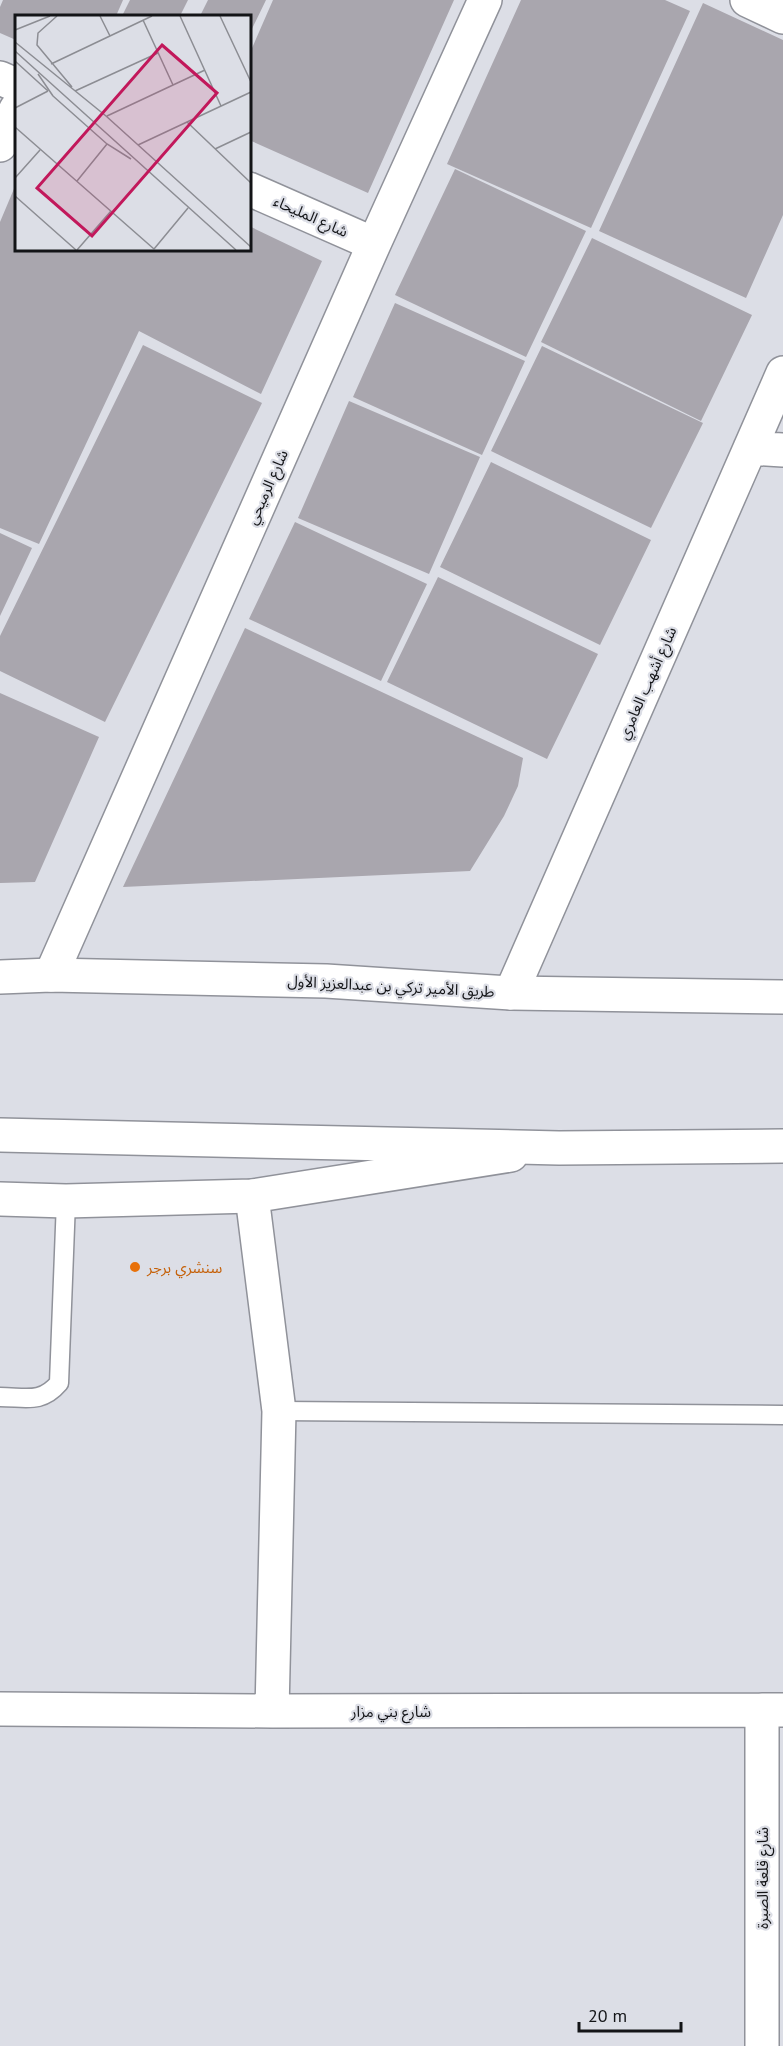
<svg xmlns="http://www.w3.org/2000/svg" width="783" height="2046" font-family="'PT Sans','Noto Sans Arabic',sans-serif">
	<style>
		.building { fill: #a9a6ae }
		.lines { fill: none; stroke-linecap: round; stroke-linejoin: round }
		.lane-casing { stroke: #90929a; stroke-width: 21 }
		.street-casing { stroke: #90929a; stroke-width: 36 }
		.secondary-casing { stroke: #90929a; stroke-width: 36 }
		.primary-casing { stroke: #90929a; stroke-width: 36 }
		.lane { stroke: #fff; stroke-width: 18 }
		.street { stroke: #fff; stroke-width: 33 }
		.secondary { stroke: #fff; stroke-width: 33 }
		.primary { stroke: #fff; stroke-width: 33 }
		.food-dot { fill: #e8710a; stroke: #dcdee6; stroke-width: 2 }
		.labels { text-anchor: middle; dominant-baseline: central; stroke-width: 4.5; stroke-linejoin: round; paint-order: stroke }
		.street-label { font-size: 15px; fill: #131417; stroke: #dcdee6 }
		.food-label { font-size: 15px; fill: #c56008; stroke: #dcdee6; text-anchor: start }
		.inset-road { fill: none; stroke: #8c8d93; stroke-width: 1.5 }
		.view { fill: #c2185b; fill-opacity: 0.15; stroke: #c2185b; stroke-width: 3 }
		.inset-edge { fill: none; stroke: #131417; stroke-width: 3 }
	</style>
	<rect width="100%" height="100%" fill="#dcdee6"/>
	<path class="building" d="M3 0H123L116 16H16V40L0 33V7Z
		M130 0H188L180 16H122Z
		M208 0H266L249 35V16H200Z
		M273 0H454L368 193 249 140V55Z
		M521 0H665L690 11 591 228 447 164Z
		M703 3 783 40V215L746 298 599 231Z
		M455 169 586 231 526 357 395 295Z
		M16 184V249H249V226L322 261 261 394 139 331 39 544 0 528V222Z
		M592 238 752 315 701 421 541 342Z
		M395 303 525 361 482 455 353 397Z
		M143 345 262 403 105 722 0 671V636Z
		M542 346 703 423 651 528 491 451Z
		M349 401 480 457 429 574 298 518Z
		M491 462 651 540 600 645 440 567Z
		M295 522 427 584 381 681 249 619Z
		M0 533 32 548 0 616Z
		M438 577 598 654 547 759 387 682Z
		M245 628 523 758 518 786 504 816 470 871 123 887Z
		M0 693 99 737 35 882 0 883Z"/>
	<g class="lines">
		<defs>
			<path id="lane" d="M0 1397C26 1397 41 1404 59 1383L66 1201
				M279 1411 783 1415"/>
			<path id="street" d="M747 0 783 17
				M0 78 16 85
				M0 145 16 109
				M249 189 374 244
				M750 448 783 450
				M51 975 374 244 485 0
				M511 993 783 373
				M252 1196 279 1411 272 1711
				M0 1709 272 1711 783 1710
				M762 2046V1710"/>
			<path id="secondary" d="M0 1199 66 1201 252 1196 511 1155"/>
			<path id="primary" d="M0 977 51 975 326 981 511 993 783 997
				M0 1135 559 1148 783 1146"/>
		</defs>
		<use href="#lane" class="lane-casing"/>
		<use href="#street" class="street-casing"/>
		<use href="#secondary" class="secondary-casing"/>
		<use href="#primary" class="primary-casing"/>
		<use href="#lane" class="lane"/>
		<use href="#street" class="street"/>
		<use href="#secondary" class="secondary"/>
		<use href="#primary" class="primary"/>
	</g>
	<circle class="food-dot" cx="135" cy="1267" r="6"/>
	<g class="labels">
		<g class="street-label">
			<text transform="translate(311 216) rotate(24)">شارع المليحاء</text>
			<text transform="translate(267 487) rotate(-66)">شارع الرميحي</text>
			<text transform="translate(647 683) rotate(-66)">شارع أشهب العامري</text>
			<text transform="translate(391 986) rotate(3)">طريق الأمير تركي بن عبدالعزيز الأول</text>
			<text x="391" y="1711">شارع بني مزار</text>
			<text transform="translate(762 1878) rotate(-90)">شارع قلعة الصبرة</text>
		</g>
		<g class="food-label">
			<text x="147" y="1267">سنشري برجر</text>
		</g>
	</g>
	<g transform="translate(15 15)">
		<rect width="236" height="236" fill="#dcdee6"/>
		<path class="inset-road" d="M42 1 23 18 22 30 57 72M85 1 95 21M165 1 206 91M205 1 236 67M128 5 158 70M0 15 35 1M0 27 91 101 236 232M0 36 221 235M0 46 33 76M36 49 137 1M23 59 38 81M60 76 143 38M38 81 92 129 116 144M0 93 33 76M92 101 190 55M172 107 236 168M0 112 139 234M123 130 236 77M200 134 236 117M0 163 25 135M62 166 92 129M0 181 61 235M139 234 173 193M62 235 96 196"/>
		<path class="view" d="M147 30 202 78 77 221 22 173Z"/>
		<rect width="236" height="236" class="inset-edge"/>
	</g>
	<path d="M579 2022v9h102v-9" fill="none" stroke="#131417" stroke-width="3"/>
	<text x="588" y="2022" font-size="18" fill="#131417" stroke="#dcdee6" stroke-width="4.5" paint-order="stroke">20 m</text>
</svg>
